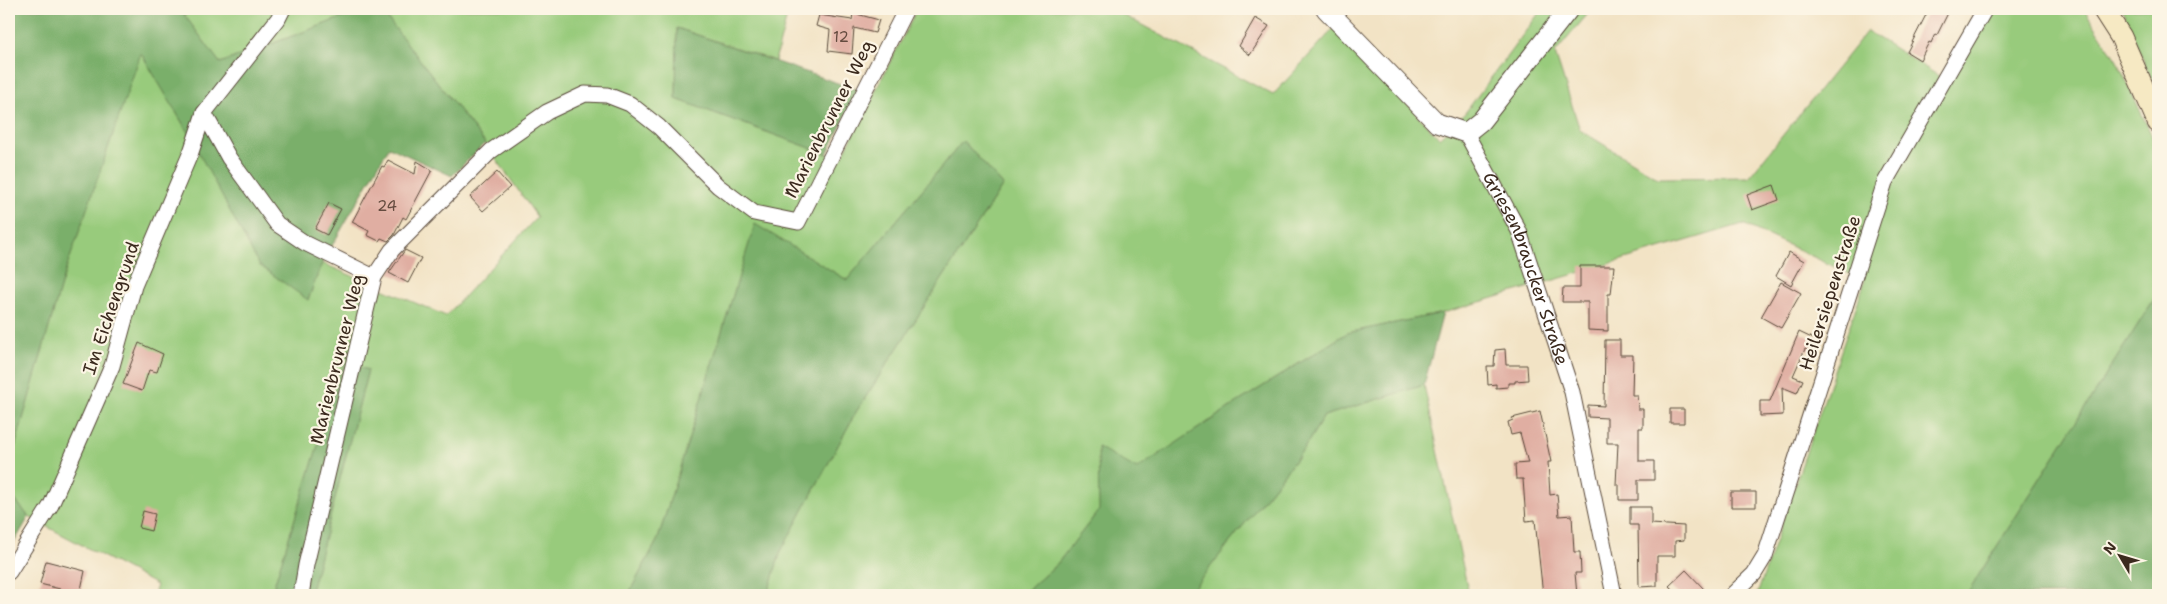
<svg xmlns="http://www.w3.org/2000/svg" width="2167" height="604" font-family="'Shantell Sans',sans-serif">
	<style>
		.green { fill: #98cb7b; stroke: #6a7a4c }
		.forest { fill: #7aaf6b; stroke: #5a6c44 }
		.building { fill: #e0aea2 }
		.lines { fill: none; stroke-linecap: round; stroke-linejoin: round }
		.minor-casing { stroke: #564637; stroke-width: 17 }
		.tertiary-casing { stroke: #564637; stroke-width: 21 }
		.secondary-casing { stroke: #564637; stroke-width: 23 }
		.minor { stroke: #fff; stroke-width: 15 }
		.tertiary { stroke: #fff; stroke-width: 19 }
		.secondary { stroke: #f6e9c3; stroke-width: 21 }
		.labels { text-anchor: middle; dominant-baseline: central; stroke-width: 4.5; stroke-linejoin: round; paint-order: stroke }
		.number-label { font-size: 15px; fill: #644b3f }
		.street-label { font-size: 18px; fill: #3b2a1e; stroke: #fcf5e5 }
	</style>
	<rect width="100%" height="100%" fill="#fcf5e5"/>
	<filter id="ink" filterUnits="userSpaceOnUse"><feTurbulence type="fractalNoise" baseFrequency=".02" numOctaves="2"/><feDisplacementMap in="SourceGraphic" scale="10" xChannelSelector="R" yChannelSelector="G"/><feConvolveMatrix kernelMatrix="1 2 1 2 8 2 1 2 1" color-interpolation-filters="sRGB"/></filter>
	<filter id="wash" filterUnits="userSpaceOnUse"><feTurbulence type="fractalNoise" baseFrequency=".0096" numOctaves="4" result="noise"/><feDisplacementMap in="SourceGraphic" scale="20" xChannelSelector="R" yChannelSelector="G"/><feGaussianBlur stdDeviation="1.12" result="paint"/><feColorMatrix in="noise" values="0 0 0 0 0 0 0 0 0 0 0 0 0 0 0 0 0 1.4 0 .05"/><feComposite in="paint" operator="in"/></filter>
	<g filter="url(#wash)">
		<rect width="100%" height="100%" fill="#f2e3c5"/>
		<path class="green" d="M180 9H365L220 63Z
			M380 9H789L775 61 677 28 676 99 841 159 917 9H1112L1273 95 1335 27 1439 138 1465 113 1542 9H1592L1555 53 1580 130 1658 178 1749 177 1867 31 1950 83 1990 9H2084L2117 61 2158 149V293L1966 595H1757L1865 281 1743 224 1443 313 1347 333 1235 404 1137 470 1099 510 1057 564 1022 595H767L781 551 856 412 1003 185 963 141 847 280 755 225 658 539 628 595H310L368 370 344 363 271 595H154L157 585 29 517 9 492V468L63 278 141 52 186 129 308 300 322 263 446 316 537 217 485 143Z
			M2122 9H2158V95Z
			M1424 385 1469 595H1188L1303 450 1324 416Z"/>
		<path class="forest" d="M9 9H180L220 63 365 9H380L485 143 452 176 389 147 322 263 308 300 259 265 186 129 141 53 63 278 9 468Z
			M677 28 858 90 827 154 676 99Z
			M963 141 1003 185 856 412 781 551 767 595H628L658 539 755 224 847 280Z
			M2158 293V595H1966Z
			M1443 313 1424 385 1324 416 1303 450 1188 595H1022L1057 564 1099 510 1098 447 1137 469 1235 404 1347 333Z
			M344 362 368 370 310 595H271Z
			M9 492 29 517 9 551Z"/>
		<g id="blocks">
			<path class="building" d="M1929 9H1950L1937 35 1935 34 1931 43 1929 42 1920 60 1907 52Z
				M853 13 879 20 875 33 854 28 852 54 828 51 830 30 816 26 819 15 852 20Z
				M1255 18 1269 26 1250 55 1239 46Z
				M388 160 415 174 417 161 432 170 406 219 403 217 394 235 388 241 381 238 379 241 367 235 369 231 352 222 382 166 384 167Z
				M497 172 510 187 483 211 470 197Z
				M1774 185 1779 200 1752 210 1747 195Z
				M329 203 341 209 327 235 315 229Z
				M405 250 421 258 408 283 389 273Z
				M1789 252 1804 261 1791 285 1776 276Z
				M1580 266H1614L1611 294H1608V331L1588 330V302H1562L1563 288H1580Z
				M1781 282 1801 293 1781 328 1761 317Z
				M1799 332 1818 341 1813 352 1805 349 1793 376 1803 380 1797 393 1782 387 1783 415 1760 416V401H1770Z
				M1605 340H1620V355H1633L1632 395H1637L1638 409H1643V428H1639V461H1654V480H1638V500H1619V485H1616L1618 443H1607V418L1588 417V405L1604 406Z
				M139 343 163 354 157 372 149 370 142 391 123 384Z
				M1505 349 1506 365H1527L1528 380 1515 381V383H1508V387L1496 388V384L1488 385 1487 366H1494L1495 350Z
				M1670 409H1684V423H1670Z
				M1540 411 1551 462H1548L1550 495 1557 494 1559 516 1572 515 1574 552H1580L1581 573H1575L1577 595H1543L1535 520 1526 521 1523 479H1516L1515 464 1528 463 1520 433 1511 435 1508 422 1513 420 1512 418Z
				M1731 492H1756V507H1731Z
				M1630 507H1651V524L1684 526V540L1675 541V556H1657V586L1639 587 1638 525H1630Z
				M143 511 155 514 151 531 139 528Z
				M46 561 85 571 80 594 40 584Z
				M1686 570 1704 589 1698 595H1679L1669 586Z"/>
		</g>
	</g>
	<g filter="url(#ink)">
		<use href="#blocks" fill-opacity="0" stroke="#564637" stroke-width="1"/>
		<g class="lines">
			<defs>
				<g id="minor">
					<path d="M204 113 229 158 277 224 305 243 374 277"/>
					<path id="s1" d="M1466 133 1519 231 1572 392 1614 595"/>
					<path d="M9 572 51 505 112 366 134 286 191 152 204 113 278 19 283 9"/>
					<path d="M301 595 306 565 374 277 392 250 491 151 547 112 585 94 607 95 630 104 659 127 718 186 754 213 798 222 906 9"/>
					<path d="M1732 595 1754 574 1765 556 1885 182 1985 9"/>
				</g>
				<path id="tertiary" d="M1326 9 1437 123 1466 133 1481 121 1569 9"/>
				<path id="secondary" d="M2103 9 2121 37 2158 122"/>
			</defs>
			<use href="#minor" class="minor-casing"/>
			<use href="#tertiary" class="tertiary-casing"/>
			<use href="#secondary" class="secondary-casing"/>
			<use href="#minor" class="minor"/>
			<use href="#tertiary" class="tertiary"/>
			<use href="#secondary" class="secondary"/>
		</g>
	</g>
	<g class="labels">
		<g class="number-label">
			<text x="841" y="37">12</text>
			<text x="387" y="206">24</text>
		</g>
		<g class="street-label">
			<text transform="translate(829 119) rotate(-63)">Marienbrunner Weg</text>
			<text stroke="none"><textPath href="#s1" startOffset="149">Griesenbraucker Straße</textPath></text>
			<text transform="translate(1830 293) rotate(-72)">Heilersiepenstraße</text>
			<text transform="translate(111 308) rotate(-71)">Im Eichengrund</text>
			<text transform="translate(337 359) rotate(-76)">Marienbrunner Weg</text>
		</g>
	</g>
	<rect width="2167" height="604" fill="none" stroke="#fcf5e5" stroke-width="30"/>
	<g transform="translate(2120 556) rotate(308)" stroke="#fcf5e5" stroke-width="4" paint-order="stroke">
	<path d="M0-4L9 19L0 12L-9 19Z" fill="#3b2a1e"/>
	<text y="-8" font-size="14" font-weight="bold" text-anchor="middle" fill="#3b2a1e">N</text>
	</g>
</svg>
